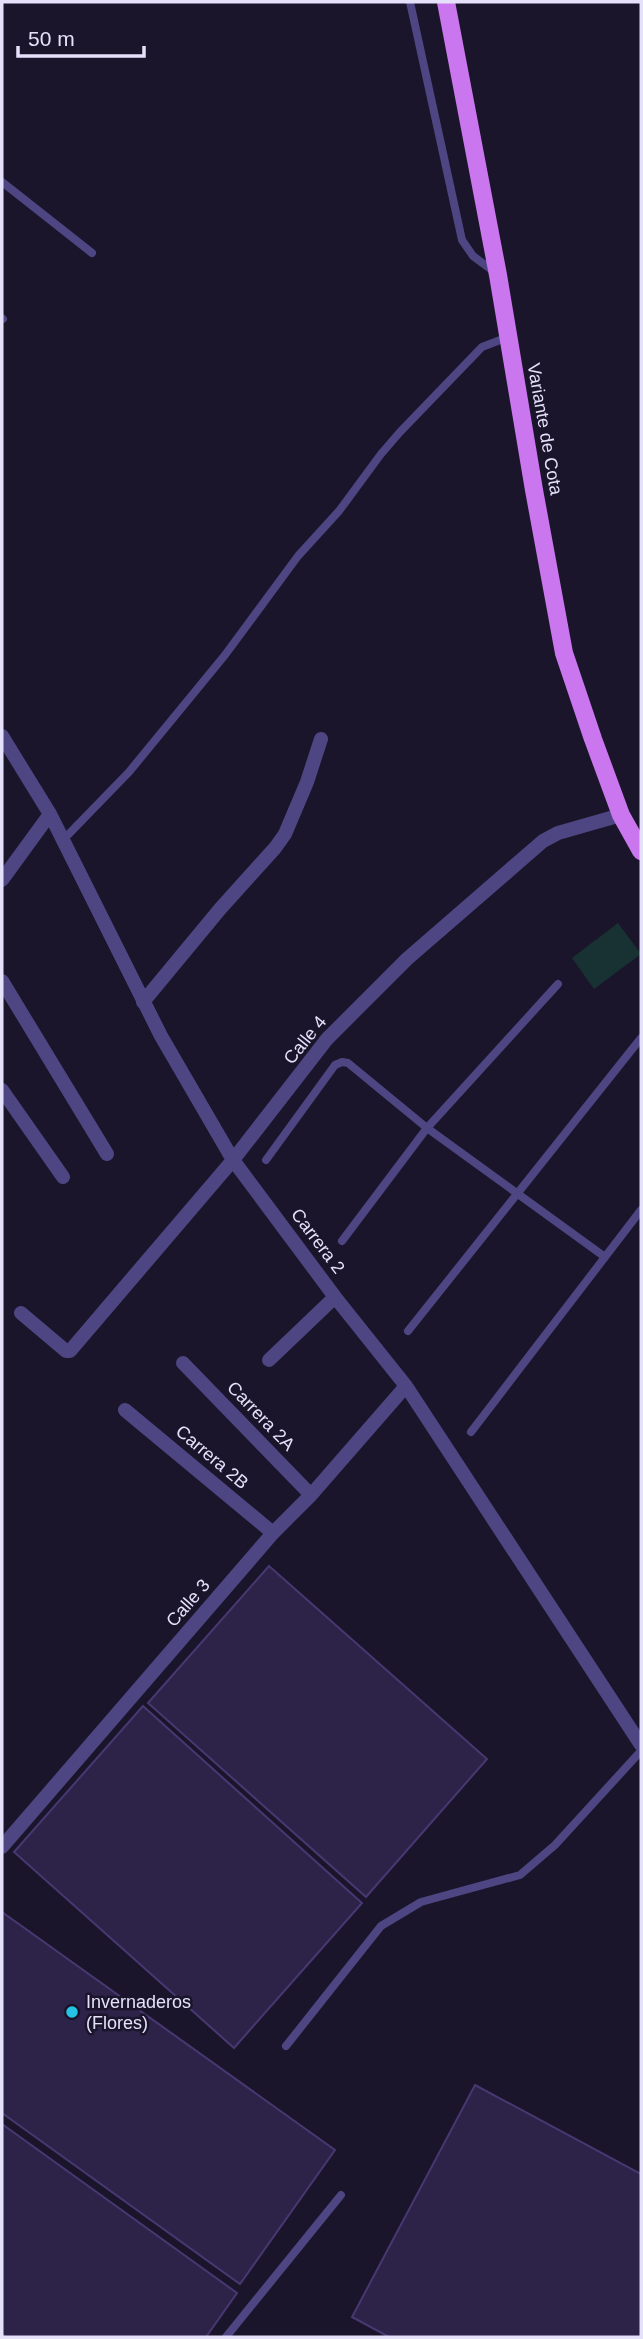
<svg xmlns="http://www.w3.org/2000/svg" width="643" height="2339" font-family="Arial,sans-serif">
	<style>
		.green { fill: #183233 }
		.building { fill: #2d2349; stroke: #483872; stroke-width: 2 }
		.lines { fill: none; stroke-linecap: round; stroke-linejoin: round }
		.lane { stroke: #4d4683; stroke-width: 8 }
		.street { stroke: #4d4683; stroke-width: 14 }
		.primary { stroke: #ca76ee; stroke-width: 18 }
		.poi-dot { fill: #25c3e4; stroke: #1a152a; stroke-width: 2.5 }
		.labels { text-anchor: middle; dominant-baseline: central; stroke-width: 5; stroke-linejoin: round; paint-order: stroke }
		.street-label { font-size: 18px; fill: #e6e1fb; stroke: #1a152a }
		.poi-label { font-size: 18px; fill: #e6e1fb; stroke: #1a152a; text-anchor: start }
	</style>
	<rect width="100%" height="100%" fill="#1a152a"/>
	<path class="green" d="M618 923 641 954 594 989 572 958Z"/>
	<path class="building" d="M269 1566 487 1759 366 1897 148 1703Z
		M143 1706 362 1903 234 2048 14 1852Z
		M2 1912 335 2150 240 2284 2 2113Z
		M475 2085 641 2174V2337H389L352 2317Z
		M2 2124 237 2293 206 2337H6L2 2334Z"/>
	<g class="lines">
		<path class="lane" d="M410 2 462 240 473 256 496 273
			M2 182 92 253
			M2 318 3 319
			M63 840 129 772 225 655 298 556 339 511 381 454 400 432 482 347 508 337
			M266 1160 335 1065 342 1062 348 1063 427 1128 605 1257
			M342 1241 427 1128 558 984
			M408 1331 641 1038
			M471 1432 641 1210
			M286 2046 381 1926 421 1902 520 1875 555 1845 641 1751
			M226 2337 341 2195"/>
		<path class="street" d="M2 736 50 814 161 1036 233 1160 335 1297 406 1386 641 1745
			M2 880 50 814
			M2 981 107 1154
			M143 1002 220 909 275 848 285 834 307 782 321 739
			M2 1090 63 1177
			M21 1313 66 1351H70L233 1160 327 1039 407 959 543 841 558 833 621 815
			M269 1360 335 1297
			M183 1363 311 1495
			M125 1410 273 1533
			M2 1847 273 1533 311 1495 406 1386"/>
		<path class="primary" d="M446 2 498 275 534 490 564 653 593 739 621 815 641 851"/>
	</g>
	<circle class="poi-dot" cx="72" cy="2012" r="7"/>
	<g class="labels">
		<g class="street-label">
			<text transform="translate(545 429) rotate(80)">Variante de Cota</text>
			<text transform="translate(305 1040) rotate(-51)">Calle 4</text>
			<text transform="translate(318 1241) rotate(53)">Carrera 2</text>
			<text transform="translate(261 1416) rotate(46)">Carrera 2A</text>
			<text transform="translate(212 1457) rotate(40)">Carrera 2B</text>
			<text transform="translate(188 1603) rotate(-49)">Calle 3</text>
		</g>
		<g class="poi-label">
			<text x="86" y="2002">Invernaderos<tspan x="86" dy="21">(Flores)</tspan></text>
		</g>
	</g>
	<rect width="643" height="2339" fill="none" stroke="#e6e1fb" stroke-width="7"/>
	<path d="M18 46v10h126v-10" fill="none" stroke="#e6e1fb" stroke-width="3.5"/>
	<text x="28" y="46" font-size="21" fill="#e6e1fb" stroke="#1a152a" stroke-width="5" paint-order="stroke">50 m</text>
</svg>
